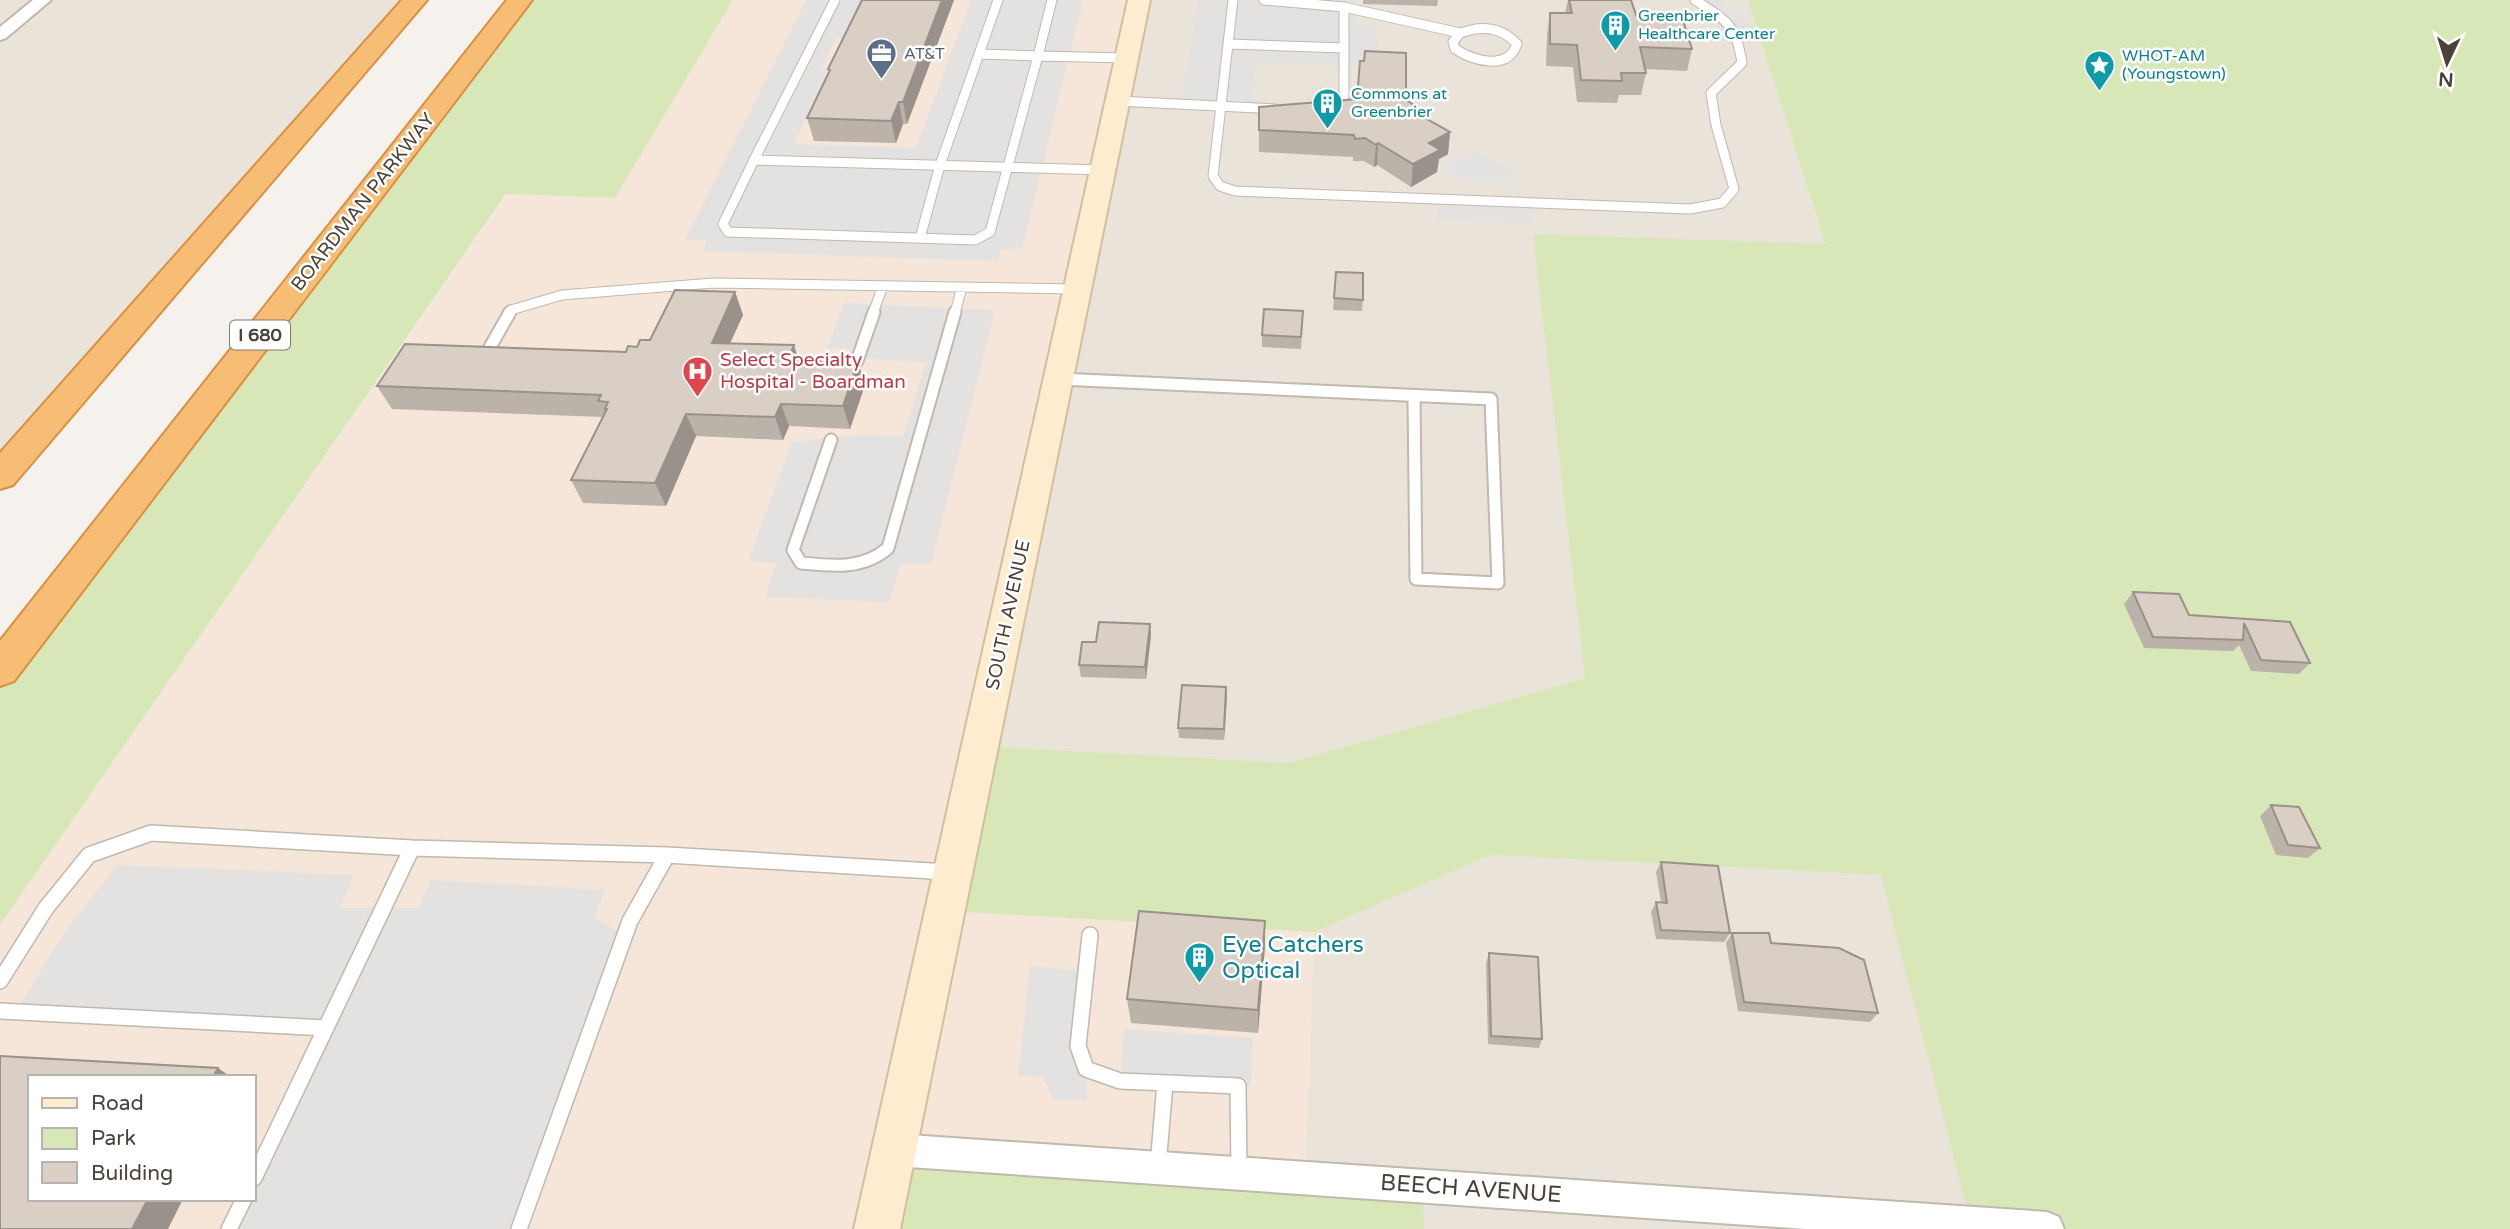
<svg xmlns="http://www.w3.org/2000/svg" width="2510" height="1229" font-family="'Varela Round',sans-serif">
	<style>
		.residential { fill: #e9e3da }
		.commercial { fill: #f5e6d9; fill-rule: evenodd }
		.green { fill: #d7e7b7 }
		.parking { fill: #e4e2e0 }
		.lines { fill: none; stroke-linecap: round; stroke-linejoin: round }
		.lane-far2-casing { stroke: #c1b8ae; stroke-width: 11 }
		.lane-far1-casing { stroke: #c1b8ae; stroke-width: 15 }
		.lane-casing { stroke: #c1b8ae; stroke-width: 18 }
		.street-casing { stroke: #c1b8ae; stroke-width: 4 }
		.secondary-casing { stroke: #d3bf9d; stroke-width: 4 }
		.highway-casing { stroke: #d89043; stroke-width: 4 }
		.lane-far2 { stroke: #fff; stroke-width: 9 }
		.lane-far1 { stroke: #fff; stroke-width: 11 }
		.lane { stroke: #fff; stroke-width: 15 }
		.street { fill: #fff; fill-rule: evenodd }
		.secondary { fill: #fdeccf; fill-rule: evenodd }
		.highway { fill: #f8bd74; fill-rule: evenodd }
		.wall { fill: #bbb2a9 }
		.shaded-wall { fill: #99918a }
		.building { fill: #dacfc5; stroke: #99918a; stroke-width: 2 }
		.labels { text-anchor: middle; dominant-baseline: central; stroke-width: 5; stroke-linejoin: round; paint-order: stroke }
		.far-culture-label { font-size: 16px; fill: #0d838f; stroke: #fff; text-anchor: start }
		.far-service-label { font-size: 16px; fill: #4e5e75; stroke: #fff; text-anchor: start }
		.shield { fill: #fff; stroke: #807a74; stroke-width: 2 }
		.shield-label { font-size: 18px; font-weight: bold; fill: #4a4139 }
		.street-label { font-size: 19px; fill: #4a4139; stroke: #fff }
		.health-label { font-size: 19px; fill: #be3a42; stroke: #fff; text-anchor: start }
		.near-culture-label { font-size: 23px; fill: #0d838f; stroke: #fff; text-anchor: start }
		.near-street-label { font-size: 23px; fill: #4a4139; stroke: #fff }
	</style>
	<rect width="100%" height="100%" fill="#f5f1ec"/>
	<path class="residential" d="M0 0H415L0 476Z
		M1139 0H1748L1825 245 1534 235 1585 678 1288 763 980 746Z
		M1491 855 1882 875 1971 1224 2047 1229H877L1305 1178 1314 932Z"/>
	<path class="commercial" d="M733 0H1139L946 911 1314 932 1305 1178 877 1229H0V925L507 194 615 198ZM30 1077H254V1199H30Z"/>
	<path class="green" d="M520 0H733L615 198 506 194 0 925V670Z
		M1748 0H2510V1229H2047L1971 1224 1881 875 1491 855 1314 932 945 911 980 746 1288 763 1585 678 1533 234 1825 244Z
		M894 1150 1423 1186 1424 1229H877Z"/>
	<path class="parking" d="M806 0H862L844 38H836L822 68 828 69 794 144 916 148 971 0H1083L1022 249H1001L998 261 702 251 707 240H685Z
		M1354 0 1357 25H1376L1378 66 1256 63 1251 106 1182 101 1198 1Z
		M1695 0H1717L1746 19 1760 40 1739 39Z
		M1475 151 1516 172 1511 176 1512 182H1467L1442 168Z
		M1436 199 1532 203 1533 223 1438 220Z
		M844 303 995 310 931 564 901 563 889 602 765 597 776 563 748 561 792 442 857 435 903 436 926 362 849 358 850 349 827 348Z
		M117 865 354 875 340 908H418L431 880 605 890 594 917 624 936 516 1229H230L244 1199H254V1178L325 1028 15 1012 64 933Z
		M1030 966 1086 971 1078 1046 1086 1069 1087 1101 1054 1099 1042 1077 1018 1076Z
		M1124 1029 1253 1038 1251 1086 1120 1081Z"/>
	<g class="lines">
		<defs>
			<path id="lane-far2" d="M835 0 754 160 1103 170
				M1052 0 1038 56 1126 58
				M1233 0 1213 176 1220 186 1235 191 1690 209 1722 203 1734 189 1716 125 1711 93 1742 63C1736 24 1727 21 1695 0
				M1264 0 1344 7V97L1338 104
				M1344 7 1460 33
				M1475 29C1492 27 1505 31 1517 44 1508 71 1474 61 1455 49L1453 42 1460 33Z
				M1229 44 1344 48
				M1118 101 1275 109
				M754 160 723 224 728 232 975 240 990 232 1038 56 980 54
				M920 238 940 165 998 0
				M509 313 511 310 562 295 713 283 1077 289
				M873 313 883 286
				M955 313 962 287"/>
			<path id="lane-far1" d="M489 349 510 312
				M857 361 874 312
				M1059 379 1491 399 1498 583 1416 579 1414 396
				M831 440 793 550 801 563C832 566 863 570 888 548L955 312"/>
			<path id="lane" d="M1090 935 1078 1046 1086 1069 1120 1081 1238 1086 1239 1173
				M0 981 46 908 89 855 151 833 412 848
				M0 1011 326 1028
				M1158 1166 1165 1083
				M254 1178 412 848 667 855 948 872
				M229 1229 244 1199
				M519 1229 630 921 667 855"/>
			<path id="street" d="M33 0H51L6 38 0 40V27Z
				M894 1134 2047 1212 2059 1217 2064 1229H1806L894 1166 883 1161 878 1150 883 1139Z"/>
			<path id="secondary" d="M1128 0H1150L900 1229H854Z"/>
			<path id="highway" d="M402 0H427L13 485 0 489V453Z
				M507 0H532L14 681 0 686V641Z"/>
		</defs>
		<use href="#lane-far2" class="lane-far2-casing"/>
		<use href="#lane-far1" class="lane-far1-casing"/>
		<use href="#lane" class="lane-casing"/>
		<use href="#street" class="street-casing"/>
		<use href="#secondary" class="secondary-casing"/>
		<use href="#highway" class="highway-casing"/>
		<use href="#lane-far2" class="lane-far2"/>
		<use href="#lane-far1" class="lane-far1"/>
		<use href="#lane" class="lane"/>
		<use href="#street" class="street"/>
		<use href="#secondary" class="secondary"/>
		<use href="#highway" class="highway"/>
	</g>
	<path class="wall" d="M862 0H954L907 124H903L896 143 814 141 807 118 829 73 828 69Z
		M1363 0H1438L1437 6 1363 4Z
		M1568 0H1631L1636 15 1692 49 1687 71 1645 69 1646 73 1641 95H1619L1617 103 1577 102 1573 67 1546 66 1547 34 1550 13H1565Z
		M1406 100 1430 120 1450 132 1448 154 1439 159 1437 172 1411 187 1377 165 1374 167 1364 161H1353V157L1259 152V107Z
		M1336 272 1363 300 1362 311 1333 310Z
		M735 292 743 315 730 343 799 360 865 385 850 429 789 426 783 440 696 436 666 506 583 503 571 480 603 417 392 409 377 386 626 352 650 340Z
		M1303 311 1301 349 1262 347V335Z
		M2133 592 2189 615 2290 622 2310 663 2299 674 2251 671 2239 645 2233 651 2144 648 2124 604Z
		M1150 624 1151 635 1146 679 1081 677 1079 665 1096 642Z
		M1226 687 1224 740 1179 738 1178 728Z
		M2271 805 2320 848 2308 858 2276 855 2260 816Z
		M1661 862 1730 933 1724 942 1656 939 1651 912 1656 902H1661L1656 872Z
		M1732 933 1771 943 1878 1013 1870 1022 1738 1011 1726 943Z
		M1265 946 1258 1033 1131 1023 1127 999Z
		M1489 953 1542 1039 1539 1048 1488 1044 1486 963Z"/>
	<path class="shaded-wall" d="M942 0H954L907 124 903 102Z
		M899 102 903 124 896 143 891 121Z
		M1450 132 1448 154 1439 159 1437 172 1411 187 1413 164 1429 143Z
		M1378 143 1377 165 1374 167 1376 145Z
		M735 292 743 315 720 365 712 343Z
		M794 345 801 368 788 360Z
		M858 362 865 385 850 429 843 406Z
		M781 404 789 426 783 440 775 417Z
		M686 414 696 436 666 506 655 483Z
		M1150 624 1151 635 1146 679 1145 667Z
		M1226 687 1227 698 1224 740V729Z
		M1265 921V946L1258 1033V1010Z
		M218 1068 231 1077H213Z
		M148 1199H183L168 1229H132Z"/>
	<path class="building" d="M862 0H942L903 102H899L891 121 807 118 830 70 828 69Z
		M1569 0H1631L1636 15 1682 17 1692 49 1640 47 1646 73H1621L1622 81 1581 80 1577 45 1550 44V13H1572Z
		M1365 51 1406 53V100L1430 115 1425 118 1450 132 1429 143 1440 150 1413 164 1378 143 1376 145 1365 138 1355 139 1354 135 1259 130V107L1357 99 1360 61H1364Z
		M1336 272 1363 273V300L1334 298Z
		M675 290 735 292 712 343 794 345 788 360 858 362 843 406 781 404 775 417 686 414 655 483 571 480 607 409H605L608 402 598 401 601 395 377 386 405 344 626 352 628 346 637 347 640 340H650Z
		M1264 309 1303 311 1301 337 1262 335Z
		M2133 592 2179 594 2189 615 2290 622 2310 663 2261 660 2244 623 2243 640 2153 637Z
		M1099 622 1150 624 1145 667 1079 665 1082 642H1096Z
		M1182 685 1226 687 1224 729 1178 728Z
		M2271 805 2299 807 2320 848 2288 845Z
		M1661 862 1718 866 1730 933 1661 930 1656 902 1667 903Z
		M1139 911 1265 921 1258 1010 1127 999Z
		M1732 933H1769L1771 943 1839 948 1864 960 1878 1013 1744 1002Z
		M1489 953 1538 957 1542 1039 1491 1036Z
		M0 1056 218 1068 213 1077H30V1199H148L132 1229H0Z"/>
	<defs>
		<symbol id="building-pin" viewBox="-11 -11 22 30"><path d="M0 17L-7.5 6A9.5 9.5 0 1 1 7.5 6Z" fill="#0f9aa8" stroke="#fff"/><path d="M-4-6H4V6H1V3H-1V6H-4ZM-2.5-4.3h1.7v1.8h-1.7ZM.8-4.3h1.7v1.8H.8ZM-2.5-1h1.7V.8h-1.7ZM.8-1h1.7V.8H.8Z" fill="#fff"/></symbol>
		<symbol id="office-pin" viewBox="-11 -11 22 30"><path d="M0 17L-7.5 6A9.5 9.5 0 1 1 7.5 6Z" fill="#5c6f8a" stroke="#fff"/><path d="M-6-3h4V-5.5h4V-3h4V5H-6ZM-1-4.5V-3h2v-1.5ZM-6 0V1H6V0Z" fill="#fff"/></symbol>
		<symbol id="sight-pin" viewBox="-11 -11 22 30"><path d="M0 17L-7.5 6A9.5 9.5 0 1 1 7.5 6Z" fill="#0f9aa8" stroke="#fff"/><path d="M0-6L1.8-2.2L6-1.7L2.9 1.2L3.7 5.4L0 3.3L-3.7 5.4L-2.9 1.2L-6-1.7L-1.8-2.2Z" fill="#fff"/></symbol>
		<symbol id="hospital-pin" viewBox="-11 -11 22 30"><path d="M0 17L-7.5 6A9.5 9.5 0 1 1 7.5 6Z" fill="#e0444e" stroke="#fff"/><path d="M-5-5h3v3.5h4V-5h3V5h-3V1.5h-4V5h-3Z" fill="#fff"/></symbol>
	</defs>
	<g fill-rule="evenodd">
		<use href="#building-pin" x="1598" y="8" width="35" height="47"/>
		<use href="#office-pin" x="864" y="36" width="35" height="47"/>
		<use href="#sight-pin" x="2082" y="48" width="35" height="47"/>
		<use href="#building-pin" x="1310" y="86" width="35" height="47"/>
		<use href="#hospital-pin" x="680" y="354" width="35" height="47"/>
		<use href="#building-pin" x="1182" y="940" width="35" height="47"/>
	</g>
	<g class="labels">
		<g class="far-culture-label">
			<text x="1638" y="16">Greenbrier<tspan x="1638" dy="18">Healthcare Center</tspan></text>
			<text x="2122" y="56">WHOT-AM<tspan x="2122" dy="18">(Youngstown)</tspan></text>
			<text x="1351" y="94">Commons at<tspan x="1351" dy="18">Greenbrier</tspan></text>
		</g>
		<g class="far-service-label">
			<text x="904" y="54">AT&amp;T</text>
		</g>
		<rect class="shield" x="230" y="320.5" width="60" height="29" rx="5"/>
		<g class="shield-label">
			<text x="260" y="335">I 680</text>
		</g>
		<g class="street-label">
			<text transform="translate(363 202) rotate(-52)">BOARDMAN PARKWAY</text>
			<text transform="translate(1008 615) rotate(-78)">SOUTH AVENUE</text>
		</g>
		<g class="health-label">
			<text x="720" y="360">Select Specialty<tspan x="720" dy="22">Hospital - Boardman</tspan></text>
		</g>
		<g class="near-culture-label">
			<text x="1222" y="945">Eye Catchers<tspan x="1222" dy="26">Optical</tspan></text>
		</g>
		<g class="near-street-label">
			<text transform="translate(1471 1189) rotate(4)">BEECH AVENUE</text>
		</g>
	</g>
	<rect x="28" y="1075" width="228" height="126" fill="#ffffff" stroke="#b7b3b0" stroke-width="2"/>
	<rect x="42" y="1098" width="35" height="10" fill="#fdeccf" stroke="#b7b3b0" stroke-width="2"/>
	<text x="91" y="1110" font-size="21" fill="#4a4139">Road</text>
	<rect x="42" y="1128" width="35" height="21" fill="#d7e7b7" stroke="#b7b3b0" stroke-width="2"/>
	<text x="91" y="1145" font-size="21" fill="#4a4139">Park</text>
	<rect x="42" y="1162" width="35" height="21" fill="#dacfc5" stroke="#b7b3b0" stroke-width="2"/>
	<text x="91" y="1180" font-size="21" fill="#4a4139">Building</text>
	<g transform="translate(2447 63) rotate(184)" stroke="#ffffff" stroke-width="5" paint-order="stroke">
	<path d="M0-5L12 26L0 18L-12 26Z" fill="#4a4139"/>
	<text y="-10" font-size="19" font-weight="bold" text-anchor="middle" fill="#4a4139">N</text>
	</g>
</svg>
